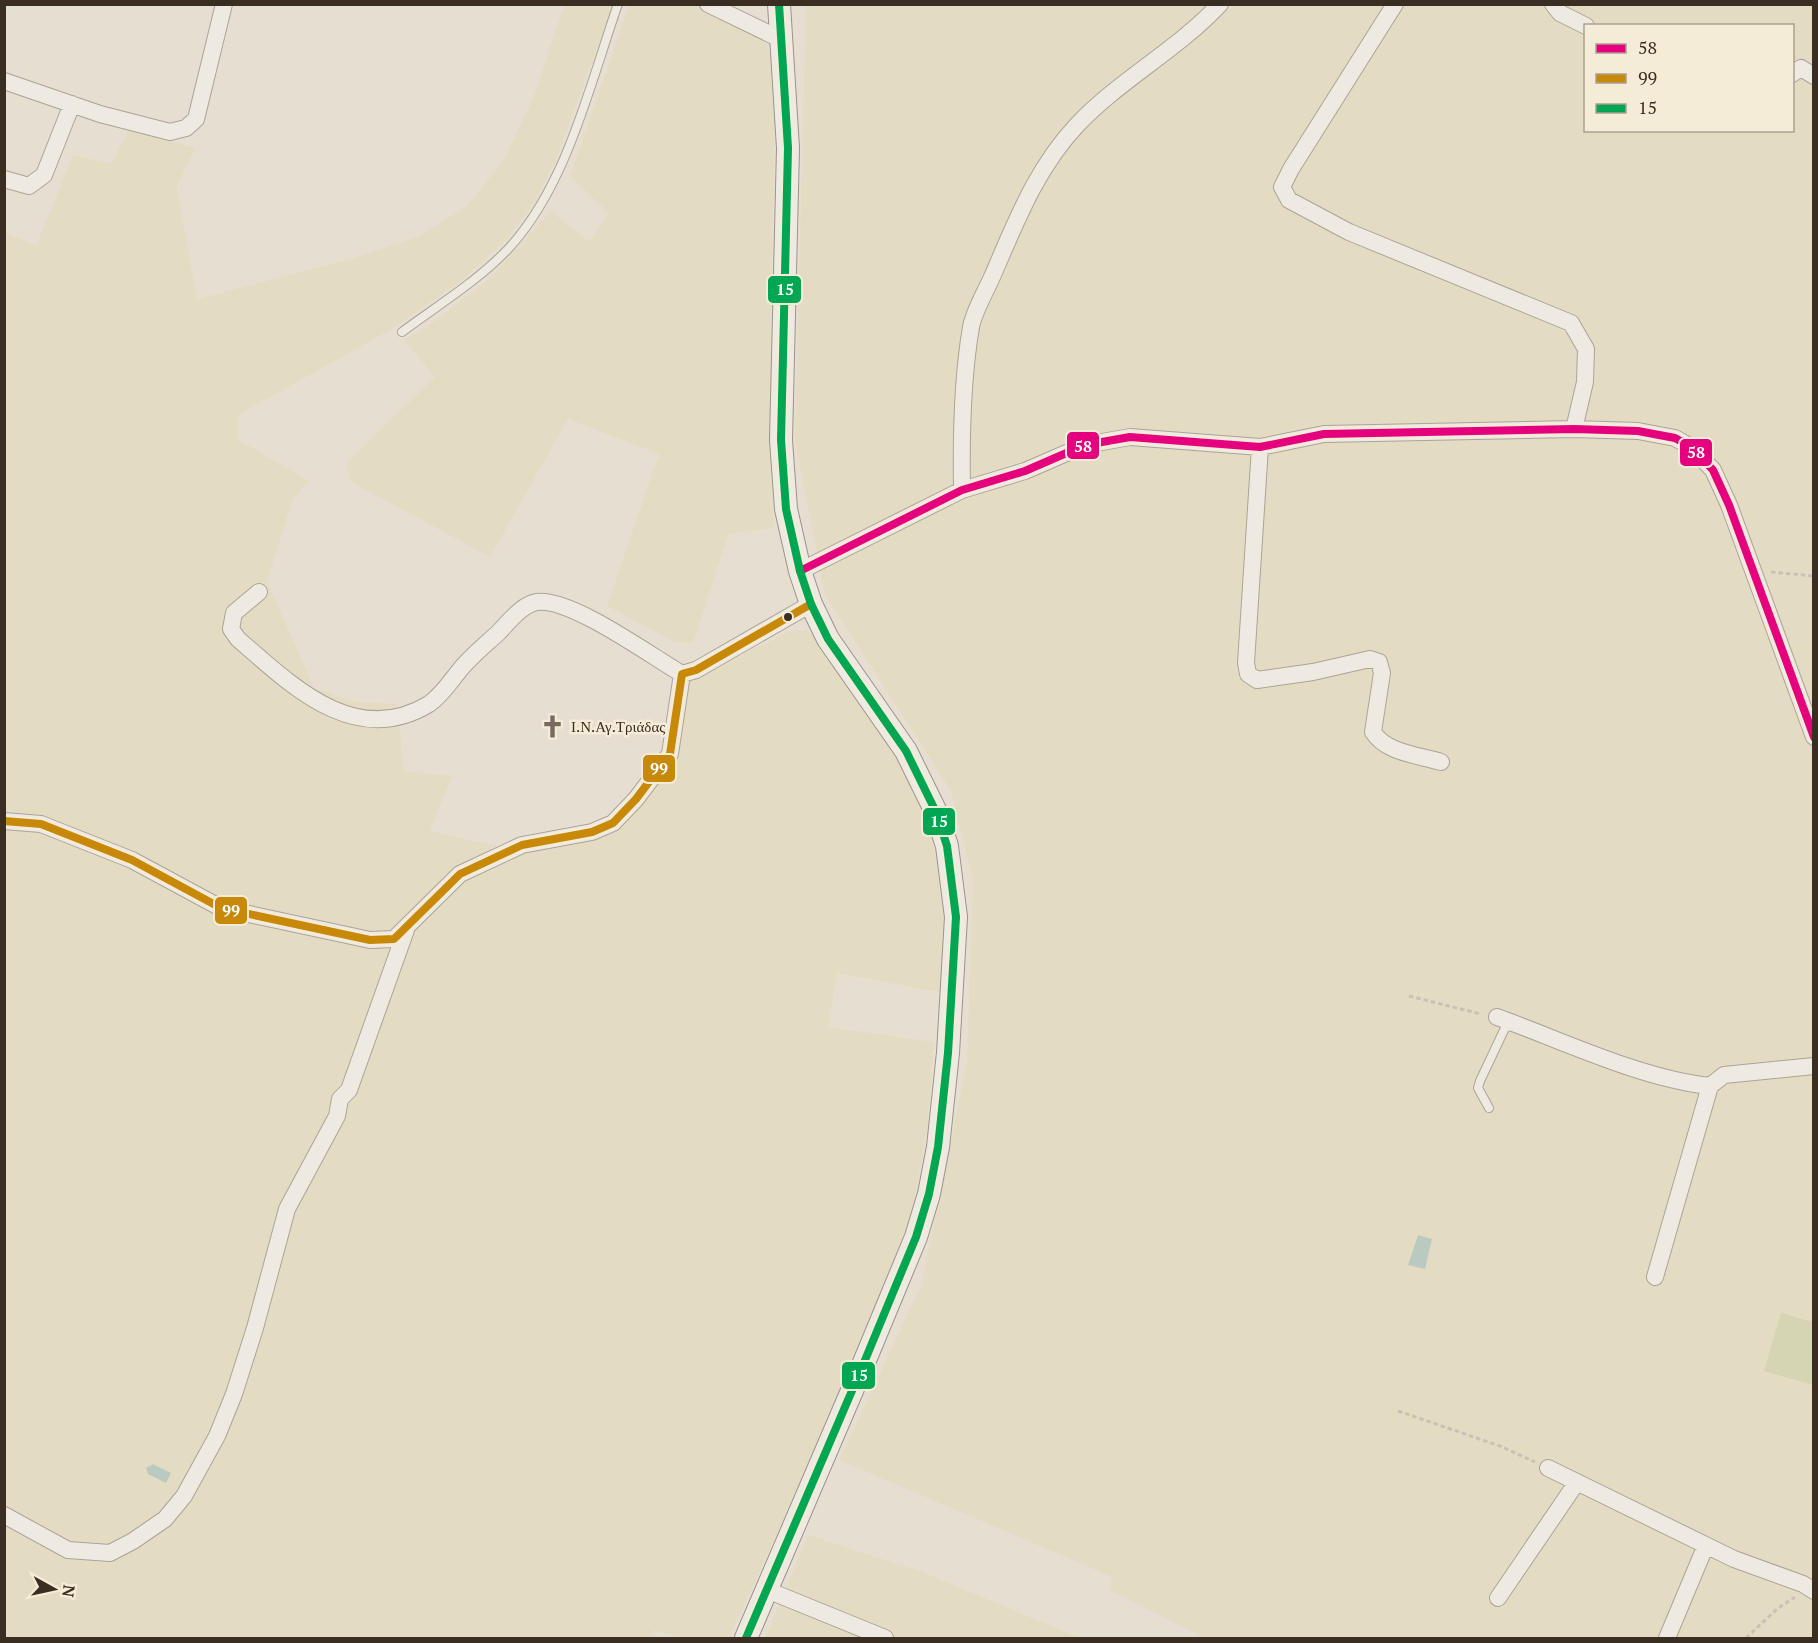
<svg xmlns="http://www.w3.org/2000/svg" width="1818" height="1643" font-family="'PT Serif',serif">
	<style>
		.farmland { fill: #e4dcc2; fill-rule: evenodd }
		.green { fill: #d5d4b3 }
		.water { fill: #bbcac1 }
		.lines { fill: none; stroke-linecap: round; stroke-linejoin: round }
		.lane-casing { stroke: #aba398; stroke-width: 10 }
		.street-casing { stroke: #aba398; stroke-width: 18 }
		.secondary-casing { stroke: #9b9388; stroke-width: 24 }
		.path { stroke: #c7c1b8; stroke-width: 3; stroke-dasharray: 4.5 3; stroke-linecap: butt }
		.lane { stroke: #eeeae2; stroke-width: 8 }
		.street { stroke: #eeeae2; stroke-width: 16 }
		.secondary { stroke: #eeeae2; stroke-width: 22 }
		.bus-1-casing { stroke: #f5ecd8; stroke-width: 12 }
		.bus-2-casing { stroke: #f5ecd8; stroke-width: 12 }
		.bus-3-casing { stroke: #f5ecd8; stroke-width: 12 }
		.bus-1 { stroke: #e5007d; stroke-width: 8 }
		.bus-2 { stroke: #c88808; stroke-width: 8 }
		.bus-3 { stroke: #00a651; stroke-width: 8 }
		.bus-dot { fill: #3a2d21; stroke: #f5ecd8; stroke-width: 2 }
		.labels { text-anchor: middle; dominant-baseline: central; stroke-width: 5; stroke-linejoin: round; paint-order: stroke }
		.poi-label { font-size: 15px; fill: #3a2d21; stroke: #f5ecd8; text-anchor: start }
		.line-badge { stroke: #f5ecd8; stroke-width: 2 }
		.badge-label { font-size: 16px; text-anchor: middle; font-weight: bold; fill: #fff }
	</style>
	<rect width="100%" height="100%" fill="#e6ded0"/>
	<path class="farmland" d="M564 5H613L555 162 535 202 508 238 464 279 392 329 238 415 237 439 309 481 293 499 267 581 314 688 355 702 397 704 404 771 452 776 430 831 528 853 596 838 620 827 677 757 685 684 790 631 806 630 817 638 895 753 922 807 938 862 944 915 940 992 837 973 828 1027 934 1042 928 1123 912 1214 848 1378 729 1638H683L654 1630 651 1638H5V232L36 246 73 155 111 164 129 130 195 148 177 186 197 299 351 259 418 237 467 206 503 161 534 96Z
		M629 5H694L763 37 772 57 775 103 769 432 774 528 729 534 693 643 675 642 607 606 659 454 568 419 490 557 351 482 346 463 435 377 404 340 425 328 489 279 551 211 589 242 609 213 570 176Z
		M806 5H1813V1638H1205L1110 1590 1112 1577 839 1460 921 1286 967 1063 973 881 951 791 825 595 795 441ZM1586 26H1792V130H1586Z
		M808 1535 920 1571 1080 1638H765Z"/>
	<path class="green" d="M1781 1313 1813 1322V1385L1764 1371Z"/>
	<path class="water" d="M1418 1235 1432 1239 1425 1269 1408 1265Z
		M153 1464 171 1473 166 1483 148 1474 146 1468Z"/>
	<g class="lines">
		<defs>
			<path id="lane" d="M402 332C438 305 478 281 509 248 567 185 590 84 618 4
				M1489 1108 1478 1088 1480 1081 1505 1028 1514 1024"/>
			<path id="street" d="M708 4 780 39
				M1395 4 1291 169 1282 187 1289 200 1349 232 1571 323 1586 349 1585 382 1574 429
				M1553 4 1560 13 1586 26
				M1792 74 1801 68 1814 76
				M4 81 100 114 170 132 186 128 196 119 224 4
				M4 179 29 186 44 175 72 104
				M1260 447 1246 663 1248 674 1257 680 1313 672 1370 659 1379 662 1382 673 1373 732C1386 753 1418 755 1441 762
				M962 490C961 436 962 380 971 327 974 311 985 293 992 277 1016 222 1036 168 1078 124 1121 79 1177 50 1220 4
				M800 571 962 490 1025 471 1085 445 1130 437 1260 447 1324 434 1574 429 1638 431 1675 438 1691 447 1713 470 1729 505 1814 737
				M259 592 234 613 231 629 238 639C291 685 355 749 429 704 441 696 450 682 459 671 470 657 485 645 498 633 508 623 522 604 537 602 570 597 651 656 682 674
				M4 821 41 824 132 860 221 908 370 940 394 939 460 874 522 845 592 832 613 823 636 799 670 754 682 674 696 670 811 604
				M1497 1017C1563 1041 1642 1079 1710 1086
				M1655 1277 1710 1086 1724 1075 1814 1066
				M1548 1468 1734 1559 1803 1584 1814 1591
				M4 1515 68 1550 110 1553 133 1541 165 1519 184 1496 217 1436 234 1394 255 1328 287 1209 337 1116 340 1099 349 1090 406 930
				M767 1590 885 1638
				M1498 1598 1577 1482
				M1667 1638 1706 1545"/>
			<path id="secondary" d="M746 1638 863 1365 916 1237 929 1194 938 1147 948 1053 956 917 947 846 936 812 906 751 828 639 811 604 800 571 786 509 781 440 788 148 779 4"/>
		</defs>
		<use href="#lane" class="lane-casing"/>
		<use href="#street" class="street-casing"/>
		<use href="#secondary" class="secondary-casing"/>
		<path class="path" d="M1771 572 1814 576
			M1409 996 1481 1014
			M1398 1411 1500 1446 1535 1462
			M1746 1638 1777 1609 1795 1597"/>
		<use href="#lane" class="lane"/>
		<use href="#street" class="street"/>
		<use href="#secondary" class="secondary"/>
		<defs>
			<path id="bus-1" d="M800 571 962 490 1025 471 1085 445 1130 437 1260 447 1324 434 1574 429 1638 431 1675 438 1691 447 1713 470 1729 505 1814 737"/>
			<path id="bus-2" d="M4 821 41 824 132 860 221 908 370 940 394 939 460 874 522 845 592 832 613 823 636 799 670 754 682 674 696 670 811 604"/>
			<path id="bus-3" d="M746 1638 863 1365 916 1237 929 1194 938 1147 948 1053 956 917 947 846 936 812 906 751 828 639 811 604 800 571 786 509 781 440 788 148 779 4"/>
		</defs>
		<use href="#bus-1" class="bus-1-casing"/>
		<use href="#bus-2" class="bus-2-casing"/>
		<use href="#bus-3" class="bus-3-casing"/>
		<use href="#bus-1" class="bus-1"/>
		<use href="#bus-2" class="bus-2"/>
		<use href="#bus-3" class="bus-3"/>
	</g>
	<defs>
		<symbol id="church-bare" viewBox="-9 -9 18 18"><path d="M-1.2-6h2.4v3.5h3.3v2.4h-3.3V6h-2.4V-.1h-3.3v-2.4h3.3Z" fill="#766b5e" stroke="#f5ecd8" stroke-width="2.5" paint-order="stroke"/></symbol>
	</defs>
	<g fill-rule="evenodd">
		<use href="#church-bare" x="536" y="710" width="33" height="33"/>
	</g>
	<circle class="bus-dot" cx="788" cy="617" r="5"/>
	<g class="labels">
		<g class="poi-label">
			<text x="571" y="726">Ι.Ν.Αγ.Τριάδας</text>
		</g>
	</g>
	<g class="line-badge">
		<rect x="767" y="275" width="35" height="29" rx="6" fill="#00a651"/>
		<rect x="1066" y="431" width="34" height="29" rx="6" fill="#e5007d"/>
		<rect x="1679" y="438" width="34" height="29" rx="6" fill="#e5007d"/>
		<rect x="642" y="754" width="34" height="29" rx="6" fill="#c88808"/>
		<rect x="922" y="807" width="34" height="29" rx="6" fill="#00a651"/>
		<rect x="214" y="896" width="34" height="29" rx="6" fill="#c88808"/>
		<rect x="841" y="1361" width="35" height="29" rx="6" fill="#00a651"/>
	</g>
	<g class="badge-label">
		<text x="785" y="295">15</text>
		<text x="1083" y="452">58</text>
		<text x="1696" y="458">58</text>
		<text x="659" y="774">99</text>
		<text x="939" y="827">15</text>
		<text x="231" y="916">99</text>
		<text x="859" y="1381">15</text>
	</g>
	<rect width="1818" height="1643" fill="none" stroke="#3a2d21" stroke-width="12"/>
	<rect x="1584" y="24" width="210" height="108" fill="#f5ecd8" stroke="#aaa08f" stroke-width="1.5"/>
	<rect x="1596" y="44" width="30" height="9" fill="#e5007d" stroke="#aaa08f" stroke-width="1.5"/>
	<text x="1638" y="54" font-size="18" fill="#3a2d21">58</text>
	<rect x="1596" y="74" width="30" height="9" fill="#c88808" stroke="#aaa08f" stroke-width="1.5"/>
	<text x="1638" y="84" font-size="18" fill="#3a2d21">99</text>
	<rect x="1596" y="104" width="30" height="9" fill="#00a651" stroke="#aaa08f" stroke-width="1.5"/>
	<text x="1638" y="114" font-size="18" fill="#3a2d21">15</text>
	<g transform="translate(54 1589) rotate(98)" stroke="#f5ecd8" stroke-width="4.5" paint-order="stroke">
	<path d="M0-4.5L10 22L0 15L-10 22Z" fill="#3a2d21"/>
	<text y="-9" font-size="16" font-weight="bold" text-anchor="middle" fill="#3a2d21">N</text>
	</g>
</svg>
